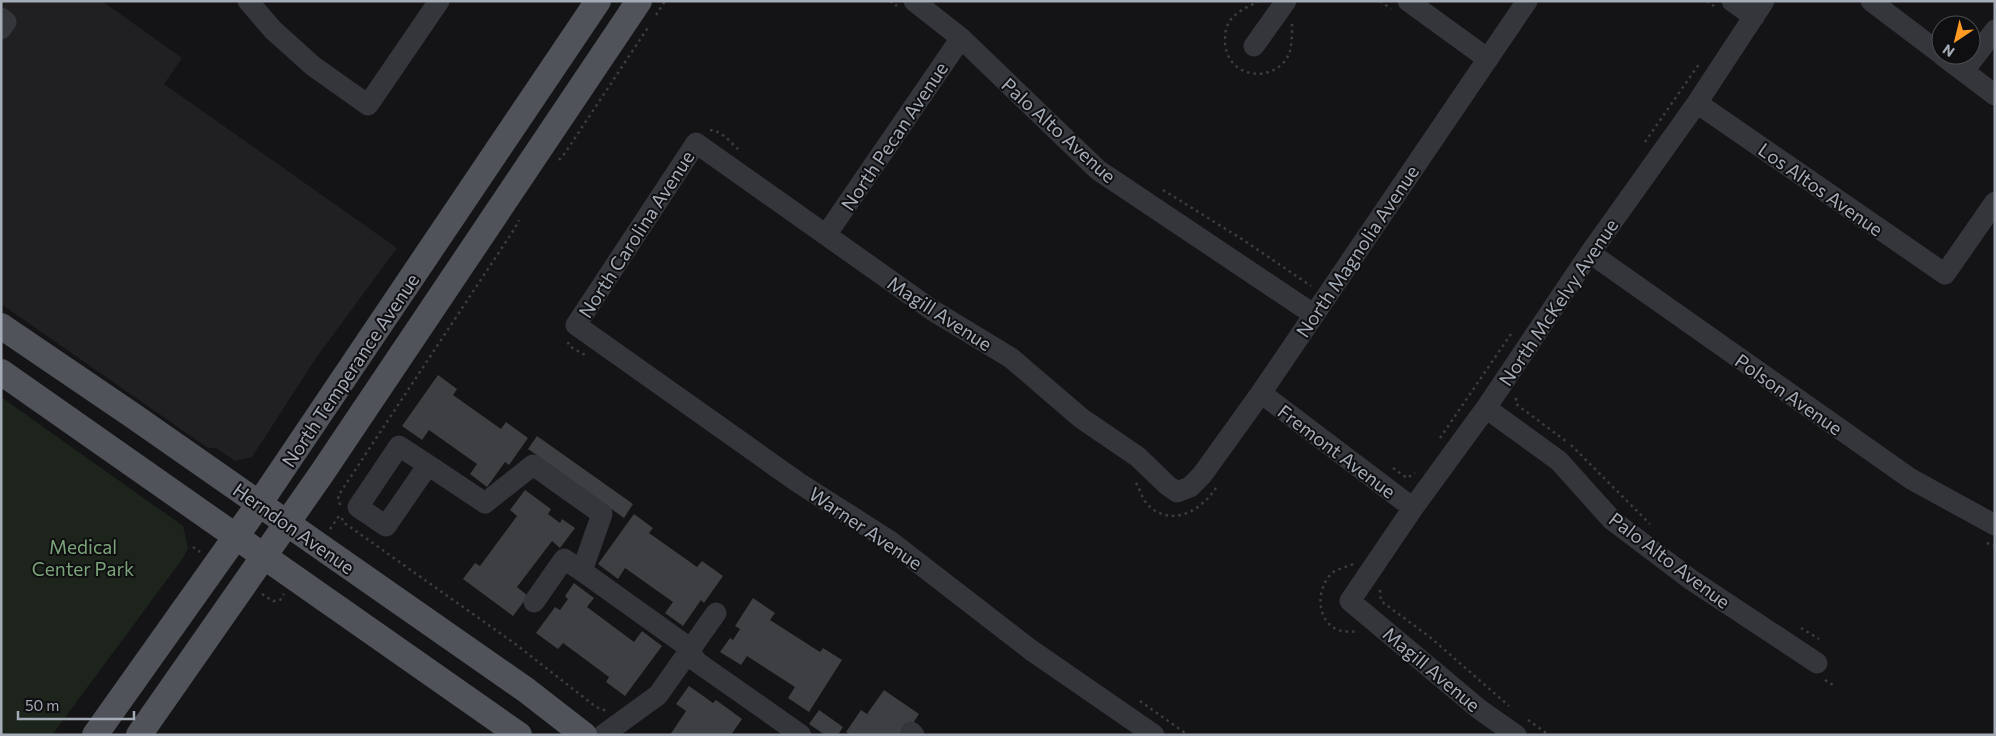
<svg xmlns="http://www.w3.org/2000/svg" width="1996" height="736" font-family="Commissioner,sans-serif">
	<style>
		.built { fill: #202023 }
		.green { fill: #1c241c }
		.building { fill: #3e3f43 }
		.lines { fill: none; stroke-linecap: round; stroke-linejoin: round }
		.path { stroke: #3a3d42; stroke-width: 2.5; stroke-dasharray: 2.5 4; stroke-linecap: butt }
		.minor { stroke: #34363b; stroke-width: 21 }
		.major { stroke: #50545a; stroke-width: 26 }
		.labels { text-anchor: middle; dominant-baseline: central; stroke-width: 4; stroke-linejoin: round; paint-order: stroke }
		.street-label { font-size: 19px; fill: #a4acb7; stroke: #0f0f11 }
		.park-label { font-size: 19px; fill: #7ca47a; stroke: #0f0f11 }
	</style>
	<rect width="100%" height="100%" fill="#141416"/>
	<path class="built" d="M1 1H102L182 58 164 84 397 248 316 358 252 457 235 461 216 448H208L1 304Z"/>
	<path class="green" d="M1 397 183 526 188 548 183 558 52 735H1Z"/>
	<path class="building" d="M438 375 457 389 453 395 501 429 506 422 528 438 509 465 505 462 487 487 470 474 477 464 429 430 422 440 402 426Z
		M537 436 633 504 624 518 528 449Z
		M525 490 551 509 548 514 560 523 562 519 575 528 560 548 552 541 517 587 528 596 513 616 463 579 475 563 480 566 517 516 510 510Z
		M634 514 653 528 649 533 697 567 702 561 723 576 704 603 701 600 683 626 665 613 673 602 625 568 618 579 598 564Z
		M574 583 594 598 587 607 634 642 642 631 662 646 625 696 606 682 609 677 563 643 558 649 536 633 555 607 560 610 568 599 565 596Z
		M753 598 775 613 770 620 820 652 823 648 842 660 809 712 788 698 795 687 747 656 741 665 720 652 730 638 733 640 740 629 735 626Z
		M689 686 713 703 716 700 742 719 731 735H670L686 711 676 704Z
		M884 690 919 714 905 735H850L846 732 861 710 867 714Z
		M819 710 843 727 838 735H825L809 724Z"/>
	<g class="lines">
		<path class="path" d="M890 1 897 6
			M1259 1C1248 7 1234 12 1228 24 1225 30 1225 36 1225 43 1228 82 1280 83 1290 51 1292 43 1292 33 1292 24
			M1380 1 1391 9
			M1707 1 1714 6
			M656 15 665 1
			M710 130C722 131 729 141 738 149
			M1645 142 1699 64
			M559 160 565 153 649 26
			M1163 190 1245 241 1311 286
			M568 342 569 346 587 356
			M1516 398V404L1567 442
			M1440 438 1513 331
			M1571 445 1650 524
			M1393 468 1407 478 1415 473
			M1136 483C1140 489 1142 498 1147 504 1170 528 1200 512 1216 488
			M340 505 338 496 515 228 519 220
			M342 518 343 522 514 643 596 707 607 711
			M330 529 341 513
			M1987 543 1995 546
			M193 547 200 552
			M1353 564C1347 567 1337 569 1332 573 1315 589 1316 624 1341 631 1346 632 1352 631 1357 632
			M1380 590 1381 601 1431 638 1509 706
			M262 594 273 601 280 600 284 594
			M1801 628 1819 639
			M1825 680 1833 685
			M1140 701 1188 735
			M1528 720 1549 735"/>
		<path class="minor" d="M248 1 273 30 313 66 368 105 439 1
			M914 1 961 38 1098 170 1313 314
			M1408 1 1488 59
			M1732 1 1754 17
			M1871 1 1941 54
			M1 18 6 22 1 29
			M1254 46 1286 1
			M1942 55 1995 95
			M1964 71 1995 30
			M1697 103 1945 274 1995 202
			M826 235 961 38
			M1590 253 1911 479 1995 525
			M1261 393 1413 508
			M1486 408 1559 461 1612 520 1690 579 1817 663
			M399 446 428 465 386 526 358 507Z
			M428 465 485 503 533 465 602 514 582 571 684 644 697 662 801 735
			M534 602 564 559 582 571
			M911 732 914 735
			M603 735 658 695 716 613
			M1154 735 1031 650 890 541 799 483 576 325 696 143 932 310 1011 358 1081 418 1138 457 1167 485 1177 492 1190 487 1202 475 1261 393 1527 1
			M1516 735 1479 709 1350 601 1413 508 1486 408 1590 253 1697 103 1764 1"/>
		<path class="major" d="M1 326 132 415 526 690 584 735
			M1 372 519 735
			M95 735 259 504 598 1
			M139 735 322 473 639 1"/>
	</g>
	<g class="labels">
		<g class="street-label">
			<text transform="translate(1059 130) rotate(42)">Palo Alto Avenue</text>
			<text transform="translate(894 136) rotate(-56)">North Pecan Avenue</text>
			<text transform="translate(1821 189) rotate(35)">Los Altos Avenue</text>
			<text transform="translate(636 234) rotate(-57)">North Carolina Avenue</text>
			<text transform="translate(1357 251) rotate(-56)">North Magnolia Avenue</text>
			<text transform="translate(1558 302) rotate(-56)">North McKelvy Avenue</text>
			<text transform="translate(940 313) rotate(33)">Magill Avenue</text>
			<text transform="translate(350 370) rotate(-56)">North Temperance Avenue</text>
			<text transform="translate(1789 394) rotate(35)">Polson Avenue</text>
			<text transform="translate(1337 451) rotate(37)">Fremont Avenue</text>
			<text transform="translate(294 528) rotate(35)">Herndon Avenue</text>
			<text transform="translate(866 528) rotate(34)">Warner Avenue</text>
			<text transform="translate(1670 560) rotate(37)">Palo Alto Avenue</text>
			<text transform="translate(1432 669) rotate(40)">Magill Avenue</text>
		</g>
		<g class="park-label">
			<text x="83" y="546">Medical<tspan x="83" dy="22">Center Park</tspan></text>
		</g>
	</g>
	<rect width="1996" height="736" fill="none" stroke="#a4acb7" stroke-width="5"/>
	<g transform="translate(1956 40) rotate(215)"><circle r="24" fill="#0f0f11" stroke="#4b4e53"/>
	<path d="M0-4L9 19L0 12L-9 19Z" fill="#ff9a23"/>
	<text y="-8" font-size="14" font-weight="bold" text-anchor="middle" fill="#a4acb7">N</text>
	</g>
	<path d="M18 711v8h116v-8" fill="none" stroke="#a4acb7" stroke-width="2.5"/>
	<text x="25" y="711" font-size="15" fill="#a4acb7" stroke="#0f0f11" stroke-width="4" paint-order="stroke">50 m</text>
</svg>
